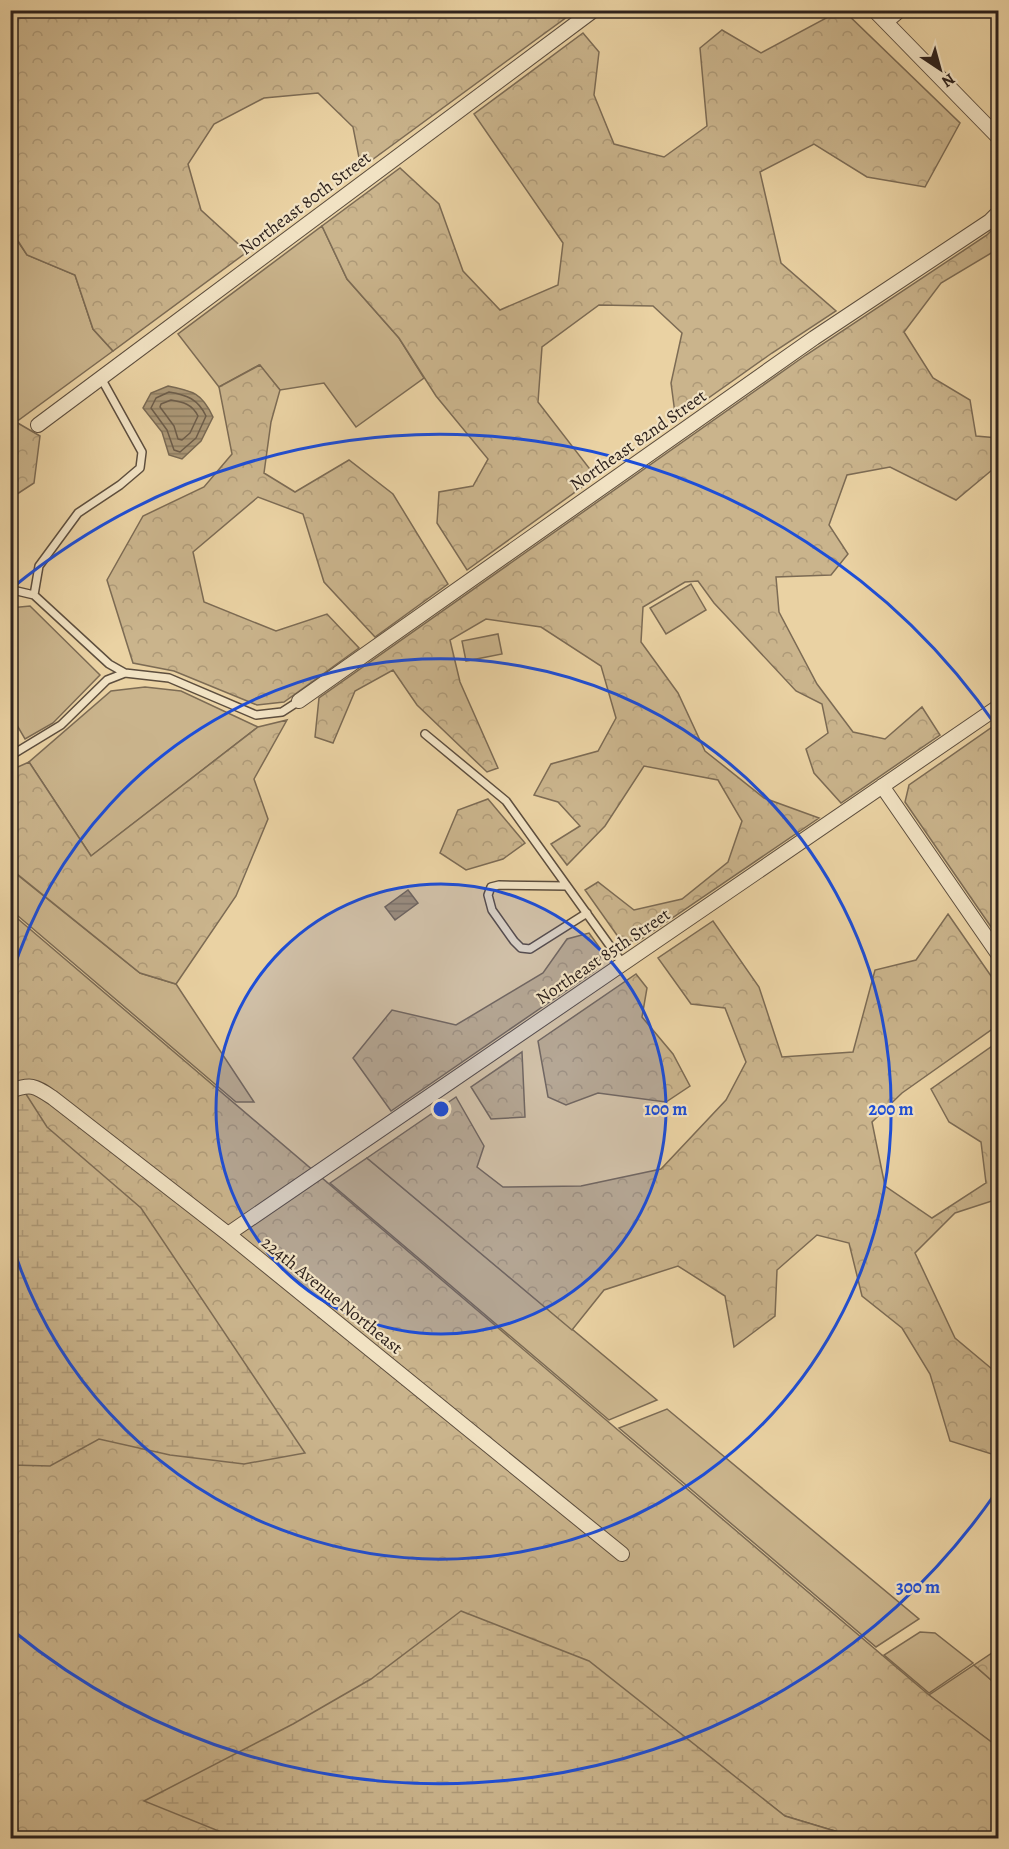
<svg xmlns="http://www.w3.org/2000/svg" width="1009" height="1849" font-family="Alegreya,serif">
	<style>
		.green { fill: #cab48c; stroke: #7c6b54; stroke-width: 1.5 }
		.forest { fill: url(#forest-crowns); stroke: #7c6b54; stroke-width: 1.5 }
		.wetland { fill: url(#wetland-marsh); stroke: #7c6b54; stroke-width: 1.5 }
		.water { fill: url(#water-rules); stroke: #786852; stroke-width: 1.5 }
		.lines { fill: none; stroke-linecap: round; stroke-linejoin: round }
		.shore { stroke: #6c5c49; stroke-width: 1.5 }
		.lane-casing { stroke: #5d4e3e; stroke-width: 10 }
		.street-casing { stroke: #5d4e3e; stroke-width: 16 }
		.lane { stroke: #f1e2c3; stroke-width: 7 }
		.street { stroke: #f1e2c3; stroke-width: 14 }
		.ring { fill: none; stroke: #1d4ed8; stroke-width: 3 }
		.labels { text-anchor: middle; dominant-baseline: central; stroke-width: 4.5; stroke-linejoin: round; paint-order: stroke }
		.street-label { font-size: 18px; fill: #2e221d; stroke: #f1e2c3 }
		.centre { fill: #1d4ed8; stroke: #f1e2c3; stroke-width: 3 }
		.ring-label { font-size: 18px; text-anchor: middle; font-weight: bold; fill: #1d4ed8; stroke: #f1e2c3; stroke-width: 4.5; stroke-linejoin: round; paint-order: stroke }
	</style>
	<defs>
		<pattern id="forest-crowns" width="20" height="18" patternUnits="userSpaceOnUse" patternTransform="scale(1.5)"><rect width="20" height="18" fill="#cab48c"/><path d="M2 6a3 3 0 1 1 6 0M12 15a3 3 0 1 1 6 0" fill="none" stroke="#ae9a78"/></pattern>
		<pattern id="wetland-marsh" width="20" height="14" patternUnits="userSpaceOnUse" patternTransform="scale(1.5)"><rect width="20" height="14" fill="#cab48c"/><path d="M1 5h8M5 5V1M11 12h8M15 12V8" fill="none" stroke="#ae9a78"/></pattern>
		<pattern id="water-rules" width="6" height="5" patternUnits="userSpaceOnUse" patternTransform="scale(1.5)"><rect width="6" height="5" fill="#aa9675"/><path d="M0 2.5h6" fill="none" stroke="#8b7a5f"/></pattern>
	</defs>
	<rect width="100%" height="100%" fill="#ead2a3"/>
	<filter id="stains"><feTurbulence type="fractalNoise" baseFrequency=".00333" numOctaves="4"/><feColorMatrix values="0 0 0 0 .2 0 0 0 0 .09 0 0 0 0 .02 0 0 0 .5 -.17"/></filter>
	<radialGradient id="worn" r=".72"><stop offset=".6" stop-color="#630" stop-opacity="0"/><stop offset="1" stop-color="#630" stop-opacity=".3"/></radialGradient>
	<path class="green" d="M322 226 347 279 399 338 424 378 356 427 324 383 280 390 259 365 219 387 178 334Z
		M10 230 27 255 75 275 93 329 113 351 16 422 11 423Z
		M691 584 706 610 666 634 650 608Z
		M30 606 100 675 53 723 25 739 11 715 10 608Z
		M498 634 502 654 466 661 462 641Z
		M145 687 181 691 258 727 91 856 29 762 111 691Z
		M10 869 140 973 176 984 254 1102H236L11 910Z
		M367 1158 657 1400 609 1420 330 1183Z
		M667 1409 919 1619 876 1647 619 1428Z
		M920 1632 935 1633 973 1663 929 1693 884 1655Z
		M974 1665 998 1686V1747L929 1695Z"/>
	<path class="forest" d="M11 10H575V11L361 168 353 127 318 93 264 98 214 124 188 164 201 210 247 252 113 351 93 329 75 275 27 255 11 230Z
		M841 10 844 11 960 123 925 187 867 177 814 144 760 172 781 263 836 311 772 353 676 421 671 383 682 333 653 306 599 305 542 347 538 402 596 477 467 570 437 523 439 492 473 486 488 459 436 396 399 338 347 279 322 226 400 168 439 204 463 271 500 310 558 285 563 243 474 114 583 33 599 52 594 95 614 144 664 157 707 126 700 48 722 30 761 53Z
		M998 224V249L941 283 904 332 933 378 970 400 976 436 998 438V465L956 500 890 467 847 475 829 525 848 554 831 575 776 577 779 612 817 684 853 732 885 739 922 707 940 735 841 803 814 773 806 749 828 733 822 704 796 691 714 603 698 581 685 582 643 607 641 642 678 693 705 751 764 798 819 818 637 942 619 938 585 890 598 882 634 910 682 899 728 862 742 821 718 780 644 766 605 826 567 865 551 844 580 826 558 802 534 795 551 764 598 751 616 718 601 666 541 627 486 619 450 640 460 682 498 768 487 772 417 705 393 670 355 691 333 743 315 737 319 698 806 355 987 235Z
		M260 365 280 390 271 422 264 473 295 492 349 460 393 494 448 584 375 637 324 582 303 514 258 497 193 552 204 602 276 631 327 614 359 648 284 702 257 705 174 671 133 663 107 580 143 516 204 487 232 454 219 387Z
		M16 422 40 436 34 483 11 498V423Z
		M287 720 254 779 268 819 236 896 176 984 140 973 11 869V770L29 762 91 856 258 727Z
		M998 723V937L905 802 909 785Z
		M488 799 525 843 503 859 466 870 440 853 458 810Z
		M11 913 929 1695 998 1747V1838H858L785 1816 769 1804 717 1838H11Z
		M948 914 998 986V1025L902 1093 872 1122 885 1186 932 1218 986 1183 981 1142 949 1122 931 1089 998 1042V1199L955 1213 915 1253 955 1338 998 1374V1456L950 1441 930 1374 902 1328 862 1296 849 1243 817 1235 777 1270 775 1316 734 1347 725 1296 678 1266 604 1290 572 1330 367 1158 456 1097 484 1146 477 1167 503 1187 581 1186 661 1169 726 1100 746 1062 725 1008 691 1004 658 958 713 921 759 987 782 1057 853 1052 875 970 916 960Z
		M589 933 602 951 596 970 391 1111 353 1058 392 1010 456 1025 543 973 567 939Z
		M636 974 647 988 642 1017 673 1054 690 1086 666 1102 598 1093 566 1105 548 1097 538 1041Z
		M522 1052 525 1117 491 1119 471 1087Z
		M998 1649V1686L974 1665Z"/>
	<path class="wetland" d="M10 1069 47 1127 141 1208 305 1453 244 1464 170 1455 99 1439 50 1466 11 1465Z
		M461 1611 589 1661 785 1816 858 1838H236L144 1801 293 1724 371 1679Z"/>
	<path class="water" d="M168 386C193 391 202 393 213 417L201 441 182 459 169 455 162 432 143 408 151 393Z
		M408 890 418 903 395 920 385 907Z"/>
	<g class="lines">
		<path class="shore" d="M169 392C187 395 198 399 206 416L196 438 180 452 174 450 167 430 151 408 156 398Z
			M171 400C183 402 192 404 198 416L190 433 182 440 178 439 174 426 160 407 161 404Z"/>
		<defs>
			<path id="lane" d="M10 593 17 591 34 595 109 664 125 673 169 678 256 715 282 712 299 701
				M34 595 39 566 78 513 120 485 140 468 142 452 101 378
				M425 734 506 801 623 964
				M10 756 61 725 107 680 125 673
				M567 886 499 885 491 887 488 895 492 910 514 941 521 948 530 949 587 913"/>
			<path id="street" d="M874 10 998 137
				M886 22 900 10
				M38 425 594 10
				M299 701 814 338 990 221 998 213
				M882 786 998 954
				M10 1091C32 1083 35 1086 53 1098L228 1234 622 1554
				M228 1234 998 707"/>
		</defs>
		<use href="#lane" class="lane-casing"/>
		<use href="#street" class="street-casing"/>
		<use href="#lane" class="lane"/>
		<use href="#street" class="street"/>
	</g>
	<circle cx="441" cy="1109" r="225" fill="#1d4ed8" fill-opacity=".12"/>
	<g class="ring">
		<circle cx="441" cy="1109" r="225"/>
		<path d="M11 977A450 450 0 1 1 11 1241"/>
		<path d="M997 1491A675 675 0 0 1 12 1630M12 588A675 675 0 0 1 997 727"/>
	</g>
	<g class="labels">
		<g class="street-label">
			<text transform="translate(305 203) rotate(-37)">Northeast 80th Street</text>
			<text transform="translate(638 440) rotate(-35)">Northeast 82nd Street</text>
			<text transform="translate(603 956) rotate(-34)">Northeast 85th Street</text>
			<text transform="translate(332 1295) rotate(39)">224th Avenue Northeast</text>
		</g>
	</g>
	<circle cx="441" cy="1109" r="9" class="centre"/>
	<g class="ring-label">
		<text x="666" y="1115">100 m</text>
		<text x="891" y="1115">200 m</text>
		<text x="918" y="1593">300 m</text>
	</g>
	<rect width="1009" height="1849" fill="none" stroke="#ead2a3" stroke-width="36"/>
	<rect x="12" y="12" width="985" height="1825" fill="none" stroke="#2e221d" stroke-width="3"/>
	<rect x="18" y="18" width="973" height="1813" fill="none" stroke="#2e221d" stroke-width="1.5"/>
	<g transform="translate(940 69) rotate(144)" stroke="#f1e2c3" stroke-width="4.5" paint-order="stroke">
	<path d="M0-4.5L10 22L0 15L-10 22Z" fill="#2e221d"/>
	<text y="-9" font-size="16" font-weight="bold" text-anchor="middle" fill="#2e221d">N</text>
	</g>
	<rect width="100%" height="100%" filter="url(#stains)"/>
	<rect width="100%" height="100%" fill="url(#worn)"/>
</svg>
